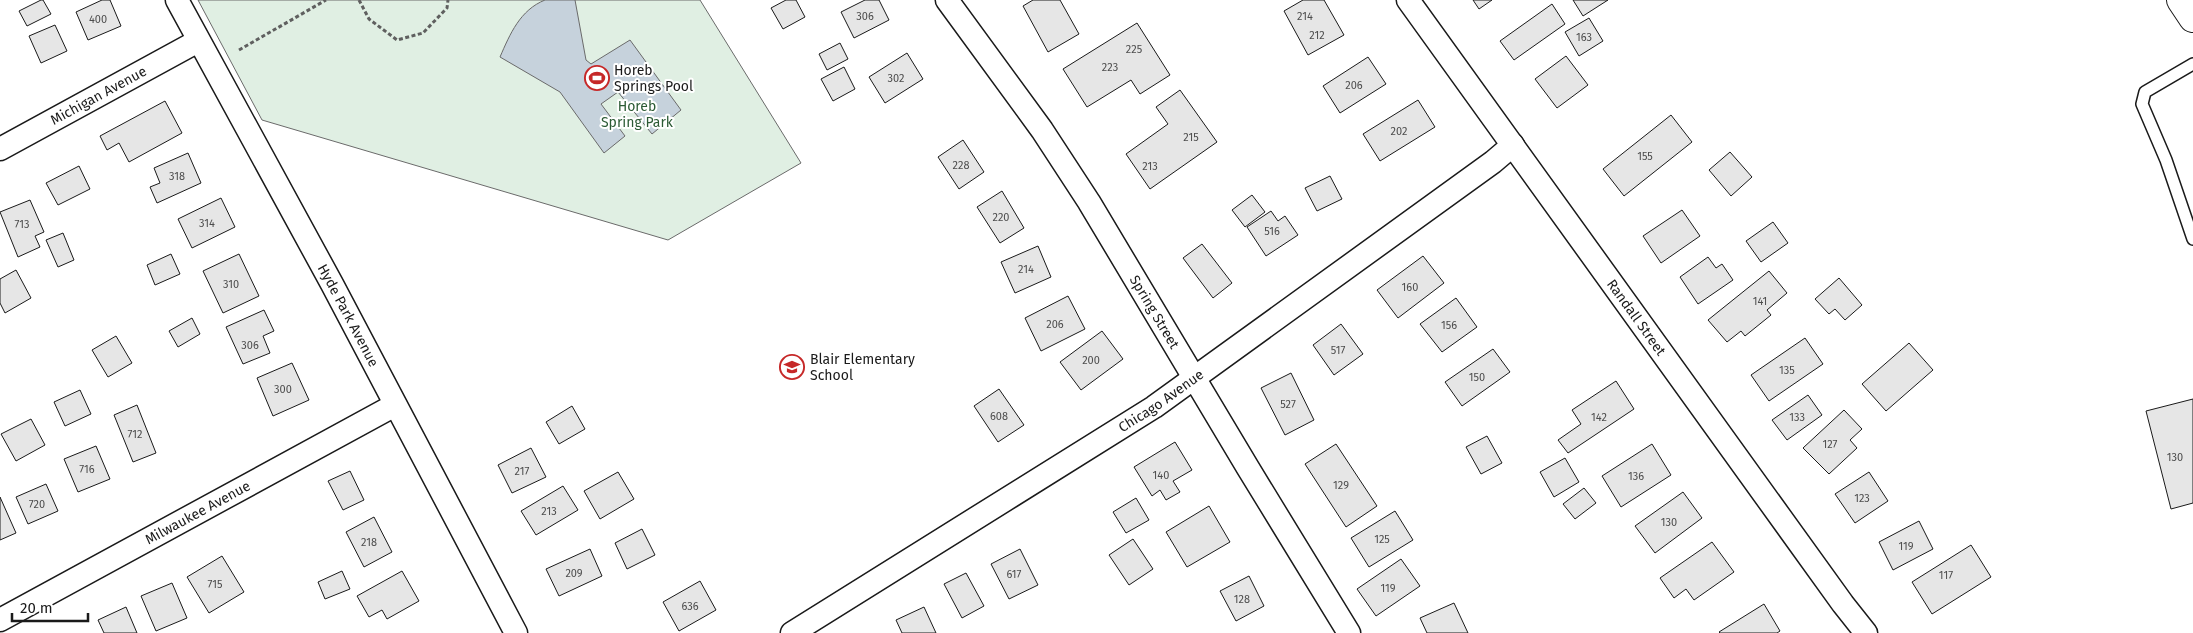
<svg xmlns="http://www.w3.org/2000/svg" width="2193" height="633" font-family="'Fira Sans',sans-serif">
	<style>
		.green { fill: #e0efe3; stroke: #6a6a6a }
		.water { fill: #c6d2dc; stroke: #6a6a6a }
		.building { fill: #e6e6e6; stroke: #1a1a1a }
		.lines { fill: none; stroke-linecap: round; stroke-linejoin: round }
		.lane-casing { stroke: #1a1a1a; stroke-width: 14 }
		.street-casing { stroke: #1a1a1a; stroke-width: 25 }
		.secondary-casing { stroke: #1a1a1a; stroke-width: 30 }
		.path { stroke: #5f5f5f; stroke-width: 3; stroke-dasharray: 4 2.5; stroke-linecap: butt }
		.lane { stroke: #fff; stroke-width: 11 }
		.street { stroke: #fff; stroke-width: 22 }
		.secondary { stroke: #fff; stroke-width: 28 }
		.labels { text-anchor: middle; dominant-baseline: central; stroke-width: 4; stroke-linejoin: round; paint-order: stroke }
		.number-label { font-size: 11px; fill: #4d4d4d }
		.poi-label { font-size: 14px; fill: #1a1a1a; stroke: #fff; text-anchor: start }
		.street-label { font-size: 14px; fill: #1a1a1a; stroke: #fff }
		.park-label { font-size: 14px; fill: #2b5a34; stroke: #fff }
	</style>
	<rect width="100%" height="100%" fill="#fff"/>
	<path class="green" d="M198 0H700L801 163 668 240 262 120Z"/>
	<path class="water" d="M545 0H575L586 60 591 64 630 40 681 110 652 134 618 92 601 104 625 136 604 153 560 92 500 57C510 34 520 10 545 0Z"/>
	<path class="building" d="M41 0H43L51 14 27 26 19 11Z
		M102 0H110L121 26 88 40 76 12Z
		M786 0H796L805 17 783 29 771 8Z
		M865 0H879L889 20 854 38 841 12Z
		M1033 0H1060L1079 34 1048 52 1023 6Z
		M1303 0H1324L1344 35 1308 55 1284 11Z
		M1473 0H1492L1479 9Z
		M1573 0H1608L1583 16Z
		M1552 4 1565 24 1514 60 1500 41Z
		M1589 18 1603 41 1579 56 1565 32Z
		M1137 23 1170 75 1140 94 1131 80 1087 107 1063 69Z
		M55 25 67 51 41 63 29 36Z
		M840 43 848 59 827 70 819 54Z
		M907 53 923 79 885 103 869 77Z
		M1566 56 1588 85 1557 108 1535 79Z
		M1368 57 1386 84 1340 113 1323 86Z
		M844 67 855 89 833 101 821 79Z
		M1180 90 1217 142 1150 189 1126 154 1168 124 1156 107Z
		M1418 100 1435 127 1380 161 1363 134Z
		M165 101 182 133 129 162 119 143 107 150 100 136Z
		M1671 115 1692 142 1624 196 1603 169Z
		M963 140 984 172 959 189 938 157Z
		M1730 152 1752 177 1731 196 1709 170Z
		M188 153 201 183 157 203 150 187 160 183 154 168Z
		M79 166 90 189 58 205 46 183Z
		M1330 176 1342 199 1317 211 1305 188Z
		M1002 191 1024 228 1000 243 977 207Z
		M1252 195 1265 212 1245 227 1232 210Z
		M221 198 235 227 192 248 178 219Z
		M30 200 44 232 35 236 40 247 18 257 0 212Z
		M1682 210 1700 236 1661 263 1643 236Z
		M1271 211 1278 221 1285 216 1298 235 1266 256 1247 227Z
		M1773 222 1788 243 1761 262 1746 241Z
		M63 233 74 260 58 267 46 240Z
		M1202 244 1232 283 1213 298 1183 258Z
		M1038 246 1051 277 1015 293 1001 262Z
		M171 254 180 274 155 285 147 265Z
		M239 254 259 296 223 313 203 271Z
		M1423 256 1444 283 1398 318 1377 290Z
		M1708 257 1716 268 1722 264 1733 280 1698 304 1680 277Z
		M16 270 31 298 5 313 0 303V279Z
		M1769 271 1787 293 1767 310 1771 315 1745 336 1741 331 1727 342 1708 320Z
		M1839 278 1862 305 1845 320 1835 309 1829 314 1815 299Z
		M1068 296 1085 329 1041 351 1025 318Z
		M1456 298 1477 327 1442 352 1420 324Z
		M264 310 274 331 263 336 270 353 243 364 226 327Z
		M192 318 200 334 178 347 169 331Z
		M1341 324 1363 354 1334 375 1313 345Z
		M1102 331 1123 359 1081 390 1060 362Z
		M116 336 132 363 108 377 92 350Z
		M1805 338 1823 364 1769 401 1751 375Z
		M1909 343 1933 370 1886 411 1862 384Z
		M1493 349 1510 372 1462 406 1445 382Z
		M292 363 309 400 273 416 257 378Z
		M1291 373 1314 420 1285 435 1261 388Z
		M1616 381 1634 409 1568 453 1558 440 1581 424 1572 410Z
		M999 389 1024 425 998 442 974 406Z
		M80 390 91 414 65 426 54 402Z
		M1808 395 1822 415 1787 440 1772 420Z
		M2193 399V503L2171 509 2146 411Z
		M137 405 156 453 133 462 114 415Z
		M572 406 585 429 559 444 546 422Z
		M1844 410 1862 429 1850 440 1857 448 1829 474 1803 448Z
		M31 419 45 445 16 461 1 434Z
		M1487 436 1502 463 1481 474 1466 447Z
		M1175 442 1192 470 1173 481 1180 492 1166 500 1160 490 1152 496 1134 467Z
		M1336 444 1377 506 1346 527 1305 464Z
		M1652 444 1671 475 1621 507 1602 476Z
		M96 446 110 479 78 492 64 459Z
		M531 448 546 477 512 493 498 465Z
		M1565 458 1579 482 1554 497 1540 472Z
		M350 471 364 500 343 510 328 481Z
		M618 472 634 499 600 519 584 491Z
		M1869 472 1888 501 1855 523 1835 494Z
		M46 484 58 511 28 524 16 497Z
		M563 486 578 510 536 535 521 511Z
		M1584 488 1596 503 1575 519 1563 504Z
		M1683 492 1702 518 1655 553 1635 526Z
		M0 497 16 533 0 540Z
		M1136 498 1149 520 1126 533 1113 512Z
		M1209 506 1230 542 1187 567 1166 532Z
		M1395 511 1413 540 1369 567 1351 538Z
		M374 517 392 552 364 567 346 532Z
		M1919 521 1933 549 1893 570 1879 542Z
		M642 529 655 555 627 569 615 543Z
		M1133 539 1153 569 1129 585 1109 555Z
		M1712 542 1734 572 1694 600 1686 589 1674 598 1660 578Z
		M1971 545 1991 577 1932 614 1912 582Z
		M590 549 602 576 559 596 546 569Z
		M1020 549 1038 585 1009 599 991 564Z
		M222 556 244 592 209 613 187 577Z
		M1401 559 1420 586 1376 616 1357 589Z
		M342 571 350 589 325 599 318 582Z
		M402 571 419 601 387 619 382 610 369 617 357 596Z
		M966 573 984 606 962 618 944 584Z
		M1249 576 1264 606 1236 621 1220 591Z
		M700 581 716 610 679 631 663 602Z
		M172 583 187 618 156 631 141 596Z
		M1454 603 1468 633H1427L1420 618Z
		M1764 604 1780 631 1777 633H1720L1719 632Z
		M126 607 137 633H104L98 620Z
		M924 607 936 633H902L896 620Z"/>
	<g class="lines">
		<defs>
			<path id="lane" d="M2193 64 2145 92 2142 104 2166 160 2193 239"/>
			<g id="street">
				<path id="s1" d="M177 0 332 284 516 633"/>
				<path id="s2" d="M947 0 1042 130 1089 202 1248 468 1349 633"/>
				<path id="s3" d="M1408 0 1843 604 1866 633"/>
				<path id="s4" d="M0 149 198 41"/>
				<path id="s5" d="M0 620 395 405"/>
				<path id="s6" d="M792 633 1154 407 1493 162 1513 145"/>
			</g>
			<path id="secondary" d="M2181 0 2193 18"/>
		</defs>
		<use href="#lane" class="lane-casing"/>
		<use href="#street" class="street-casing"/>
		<use href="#secondary" class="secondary-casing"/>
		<path class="path" d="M359 0 369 19 397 40 423 33 447 8 448 0
			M239 50 326 0"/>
		<use href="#lane" class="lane"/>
		<use href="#street" class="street"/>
		<use href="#secondary" class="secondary"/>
	</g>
	<defs>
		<symbol id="stadium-ring" viewBox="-11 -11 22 22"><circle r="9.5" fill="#fff" stroke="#c62828" stroke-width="1.5"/><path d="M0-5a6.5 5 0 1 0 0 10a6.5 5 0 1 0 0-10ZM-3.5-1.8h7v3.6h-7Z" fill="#c62828"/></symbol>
		<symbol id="school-ring" viewBox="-11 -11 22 22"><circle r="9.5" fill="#fff" stroke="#c62828" stroke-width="1.5"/><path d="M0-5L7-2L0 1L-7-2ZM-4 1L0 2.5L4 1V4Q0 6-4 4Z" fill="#c62828"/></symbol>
	</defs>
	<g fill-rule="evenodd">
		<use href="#stadium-ring" x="583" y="64" width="28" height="28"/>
		<use href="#school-ring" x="778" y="353" width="28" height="28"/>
	</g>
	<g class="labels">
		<g class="number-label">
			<text x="865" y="16">306</text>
			<text x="1305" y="16">214</text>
			<text x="98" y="19">400</text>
			<text x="1317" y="35">212</text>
			<text x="1584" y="37">163</text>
			<text x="1134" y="49">225</text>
			<text x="1110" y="67">223</text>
			<text x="896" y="78">302</text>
			<text x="1354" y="85">206</text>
			<text x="1399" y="131">202</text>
			<text x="1191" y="137">215</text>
			<text x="1645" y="156">155</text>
			<text x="961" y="165">228</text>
			<text x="1150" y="166">213</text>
			<text x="177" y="176">318</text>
			<text x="1001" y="217">220</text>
			<text x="207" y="223">314</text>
			<text x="22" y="224">713</text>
			<text x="1272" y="231">516</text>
			<text x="1026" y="269">214</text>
			<text x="231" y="284">310</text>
			<text x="1410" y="287">160</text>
			<text x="1760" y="301">141</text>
			<text x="1055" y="324">206</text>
			<text x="1449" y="325">156</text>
			<text x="250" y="345">306</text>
			<text x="1338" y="350">517</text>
			<text x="1091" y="360">200</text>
			<text x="1787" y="370">135</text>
			<text x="1477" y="377">150</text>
			<text x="283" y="389">300</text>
			<text x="1288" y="404">527</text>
			<text x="999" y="416">608</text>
			<text x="1599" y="417">142</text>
			<text x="1797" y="417">133</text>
			<text x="135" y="434">712</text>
			<text x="1830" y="444">127</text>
			<text x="2175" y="457">130</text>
			<text x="87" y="469">716</text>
			<text x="522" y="471">217</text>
			<text x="1161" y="475">140</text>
			<text x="1636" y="476">136</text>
			<text x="1341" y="485">129</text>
			<text x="1862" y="498">123</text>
			<text x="37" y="504">720</text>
			<text x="549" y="511">213</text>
			<text x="1669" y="522">130</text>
			<text x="1382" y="539">125</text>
			<text x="369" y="542">218</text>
			<text x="1906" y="546">119</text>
			<text x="574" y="573">209</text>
			<text x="1014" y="574">617</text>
			<text x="1946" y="575">117</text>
			<text x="215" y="584">715</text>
			<text x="1388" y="588">119</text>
			<text x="1242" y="599">128</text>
			<text x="690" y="606">636</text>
		</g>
		<g class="poi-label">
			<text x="614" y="70">Horeb<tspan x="614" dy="16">Springs Pool</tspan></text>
			<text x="810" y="359">Blair Elementary<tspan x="810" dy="16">School</tspan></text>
		</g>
		<g class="street-label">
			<text stroke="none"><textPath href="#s4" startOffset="112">Michigan Avenue</textPath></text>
			<text stroke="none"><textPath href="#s2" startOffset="375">Spring Street</textPath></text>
			<text stroke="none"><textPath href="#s1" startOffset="359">Hyde Park Avenue</textPath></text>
			<text stroke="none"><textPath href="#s3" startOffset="391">Randall Street</textPath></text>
			<text stroke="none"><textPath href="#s6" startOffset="436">Chicago Avenue</textPath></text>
			<text stroke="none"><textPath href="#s5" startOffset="225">Milwaukee Avenue</textPath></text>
		</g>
		<g class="park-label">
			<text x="637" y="106">Horeb<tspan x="637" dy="16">Spring Park</tspan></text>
		</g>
	</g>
	<path d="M12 613v8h76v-8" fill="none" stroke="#1a1a1a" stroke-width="2.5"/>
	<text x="20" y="613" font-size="15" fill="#1a1a1a" stroke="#ffffff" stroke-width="4" paint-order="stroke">20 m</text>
</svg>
